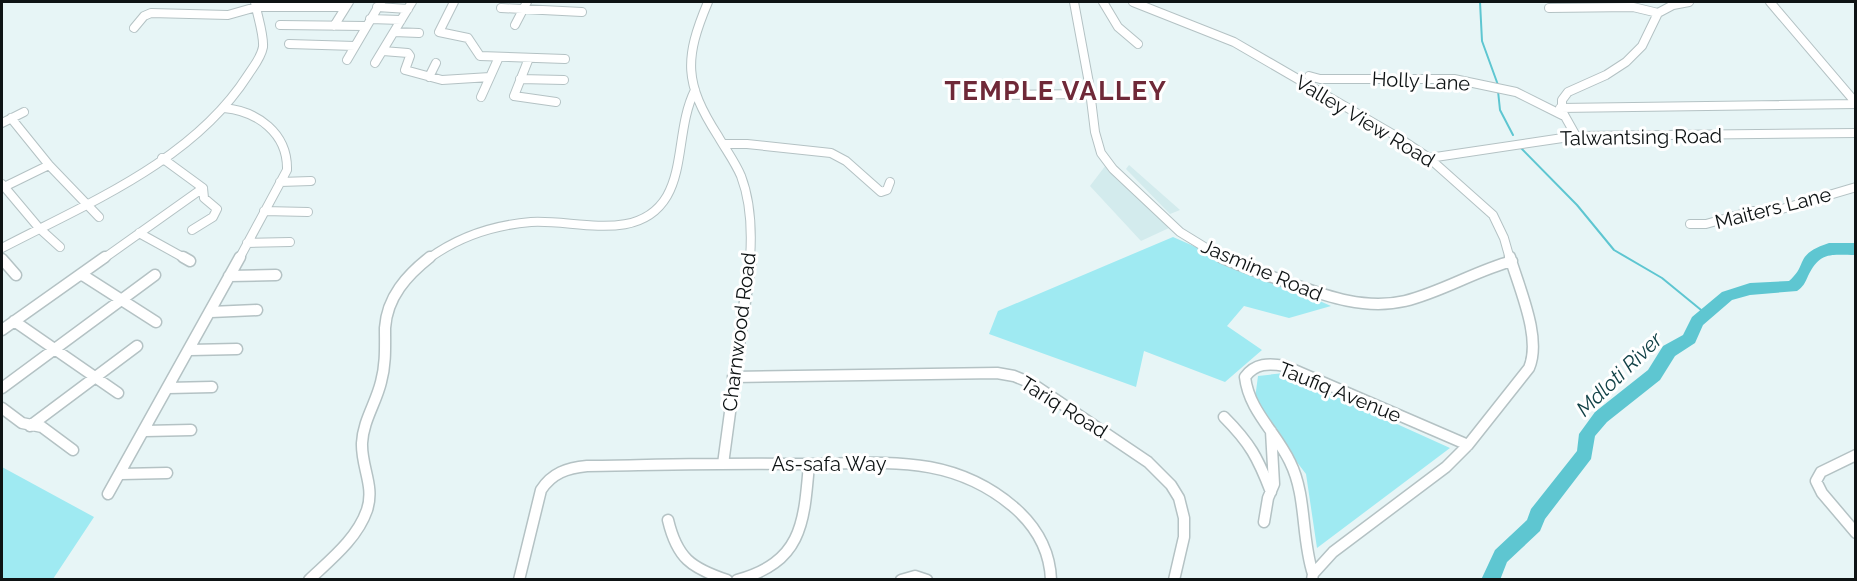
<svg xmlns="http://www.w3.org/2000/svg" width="1857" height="581" font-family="Raleway,sans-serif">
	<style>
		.built { fill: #d3ebed }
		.green { fill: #9feaf2 }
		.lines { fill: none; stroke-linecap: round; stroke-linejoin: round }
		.stream { stroke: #5ec6d1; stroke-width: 2 }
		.river { fill: #5ec6d1; fill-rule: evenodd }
		.minor-far1-casing { stroke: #b4c2c4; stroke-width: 10 }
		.minor-casing { stroke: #b4c2c4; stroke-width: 13 }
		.minor-far1 { stroke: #fff; stroke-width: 8 }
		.minor { stroke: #fff; stroke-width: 10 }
		.labels { text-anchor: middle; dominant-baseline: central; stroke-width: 6; stroke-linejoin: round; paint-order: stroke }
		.street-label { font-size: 20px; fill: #0e1314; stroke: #fff }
		.water-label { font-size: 21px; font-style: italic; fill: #124247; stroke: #fff }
		.district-label { font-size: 26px; font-weight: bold; letter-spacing: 1.5px; fill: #6f2938; stroke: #fff }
	</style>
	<rect width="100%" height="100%" fill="#e7f5f6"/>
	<path class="built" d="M1109 161 1169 228 1141 241 1090 186Z
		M1129 165 1180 210 1170 214 1126 169Z"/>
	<path class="green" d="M1173 237 1331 306 1289 318 1244 306 1227 326 1262 350 1225 382 1144 351 1136 387 989 334 998 311Z
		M1284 373 1450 448 1317 548 1306 474 1254 406 1258 376Z
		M2 467 94 517 53 579H2Z"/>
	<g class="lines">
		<path class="stream" d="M1480 2 1482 41 1498 85
			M1498 91 1500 110 1513 135
			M1519 146 1577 205 1614 250 1662 278 1706 314"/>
		<path class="river" d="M1829 243H1856V255C1831 255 1820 251 1808 276 1805 283 1803 287 1797 291L1750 295 1732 300 1703 325 1695 343 1675 356 1660 380 1607 422 1595 436 1591 459 1545 519 1540 531 1507 562 1500 580H1481L1495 550 1527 520 1531 509 1577 451 1579 434 1595 412 1648 370 1663 346 1683 335 1692 317 1722 292 1750 283 1789 281C1809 264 1793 255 1829 243Z"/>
		<defs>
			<path id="minor-far1" d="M454 2 439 32 468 38 480 56 565 59
				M708 2C684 59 684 83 718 136 726 150 735 162 741 176 751 202 752 231 750 259
				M1074 2 1089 83 1095 132 1101 153 1113 169 1180 232 1224 259
				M1103 2 1118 27 1138 44
				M1133 2 1234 42 1396 136 1429 158 1493 215 1504 238 1510 259
				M1770 2 1856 103
				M377 7 408 9
				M501 8 582 12
				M1549 8 1633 7 1658 13
				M370 19 401 20
				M280 25 365 26
				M515 25 527 2
				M334 26 349 2
				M134 28 144 16 151 13 228 15 256 7H345
				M394 32 419 33
				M289 44 355 46
				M383 51 408 53 410 56 405 70 442 80 490 77
				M529 58 514 96 556 102
				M347 60 381 2
				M375 63 412 2
				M1309 76 1320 79H1454L1516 92 1562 115
				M429 77 436 63
				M520 79 564 80
				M997 95 1091 94
				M481 97 499 57
				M224 108C257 111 288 133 287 170L239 259
				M1560 108 1856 104
				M11 118 49 165 99 217
				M2 123 24 112
				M1576 136 1562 111V100L1568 92 1606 75 1626 62 1642 46 1658 13 1673 5 1689 2
				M723 144H747L831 153 846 161 881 192 887 190 890 182
				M162 158 203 188 204 198 217 209 213 217 192 230
				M1429 158 1576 136 1856 133
				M280 182 311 181
				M2 184 39 228 60 247
				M4 187 49 165
				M264 211 308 212
				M1690 224H1706L1752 211H1775L1856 187
				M139 233 186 259
				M247 243 290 242
				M2 248C88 203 193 161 248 75 253 67 261 58 263 47 264 34 257 15 255 2
				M103 259 203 188
				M428 259C458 237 495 225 531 222 575 219 639 244 667 196 684 166 678 124 695 90"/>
			<path id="minor" d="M183 257 190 261
				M1221 257C1241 266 1261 273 1281 280 1321 294 1362 311 1405 301 1442 292 1475 271 1512 261
				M2 259 16 275
				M81 274 156 322
				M229 276 276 275
				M211 312 257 310
				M14 321 118 393
				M2 330 105 257
				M190 350 237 349
				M733 377 997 373 1014 376 1031 383 1148 462 1171 485 1179 498 1184 518V537L1174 580
				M2 388 155 275
				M168 388 212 387
				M2 408 22 423 42 427 73 450
				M1224 417C1250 443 1258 458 1271 492
				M30 426 137 346
				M145 431 191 430
				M1856 455 1821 472 1816 481 1822 493 1856 533
				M723 464 751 257
				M121 474 167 473
				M108 494 240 257
				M668 520C677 558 691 568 727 580
				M1264 522 1268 498 1274 484 1271 431
				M1313 574C1301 538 1307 496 1290 462 1276 432 1249 411 1245 377 1255 363 1269 363 1285 366L1468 445
				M309 580C330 560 357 539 367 510 375 486 361 467 362 443 363 421 376 403 381 382 386 364 385 346 385 328 387 297 407 275 430 257
				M519 580 541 490C552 473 567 468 587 466 655 465 723 463 791 464 874 465 948 449 1016 509 1037 528 1050 551 1051 580
				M737 580C802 562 804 524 809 464
				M901 580 915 576 927 580
				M1312 580 1313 574 1333 552 1446 467 1468 445 1529 368C1542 338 1519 288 1510 257"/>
		</defs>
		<use href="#minor-far1" class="minor-far1-casing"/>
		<use href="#minor" class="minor-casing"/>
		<use href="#minor-far1" class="minor-far1"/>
		<use href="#minor" class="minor"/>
	</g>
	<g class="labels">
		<g class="street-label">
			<text transform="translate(1421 81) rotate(3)">Holly Lane</text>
			<text transform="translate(1365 121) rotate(31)">Valley View Road</text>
			<text transform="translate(1641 137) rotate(-1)">Talwantsing Road</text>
			<text transform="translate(1773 208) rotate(-14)">Maiters Lane</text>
			<text transform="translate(1262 270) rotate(23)">Jasmine Road</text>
			<text transform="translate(739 332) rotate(-83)">Charnwood Road</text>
			<text transform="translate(1340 392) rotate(22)">Taufiq Avenue</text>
			<text transform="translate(1064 407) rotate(32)">Tariq Road</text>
			<text x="829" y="464">As-safa Way</text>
		</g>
		<g class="water-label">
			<text transform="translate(1619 374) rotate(-44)">Mdloti River</text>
		</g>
		<g class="district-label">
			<text x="1056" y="91">TEMPLE VALLEY</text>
		</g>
	</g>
	<rect width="1857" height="581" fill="none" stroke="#0e1314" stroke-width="6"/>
</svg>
